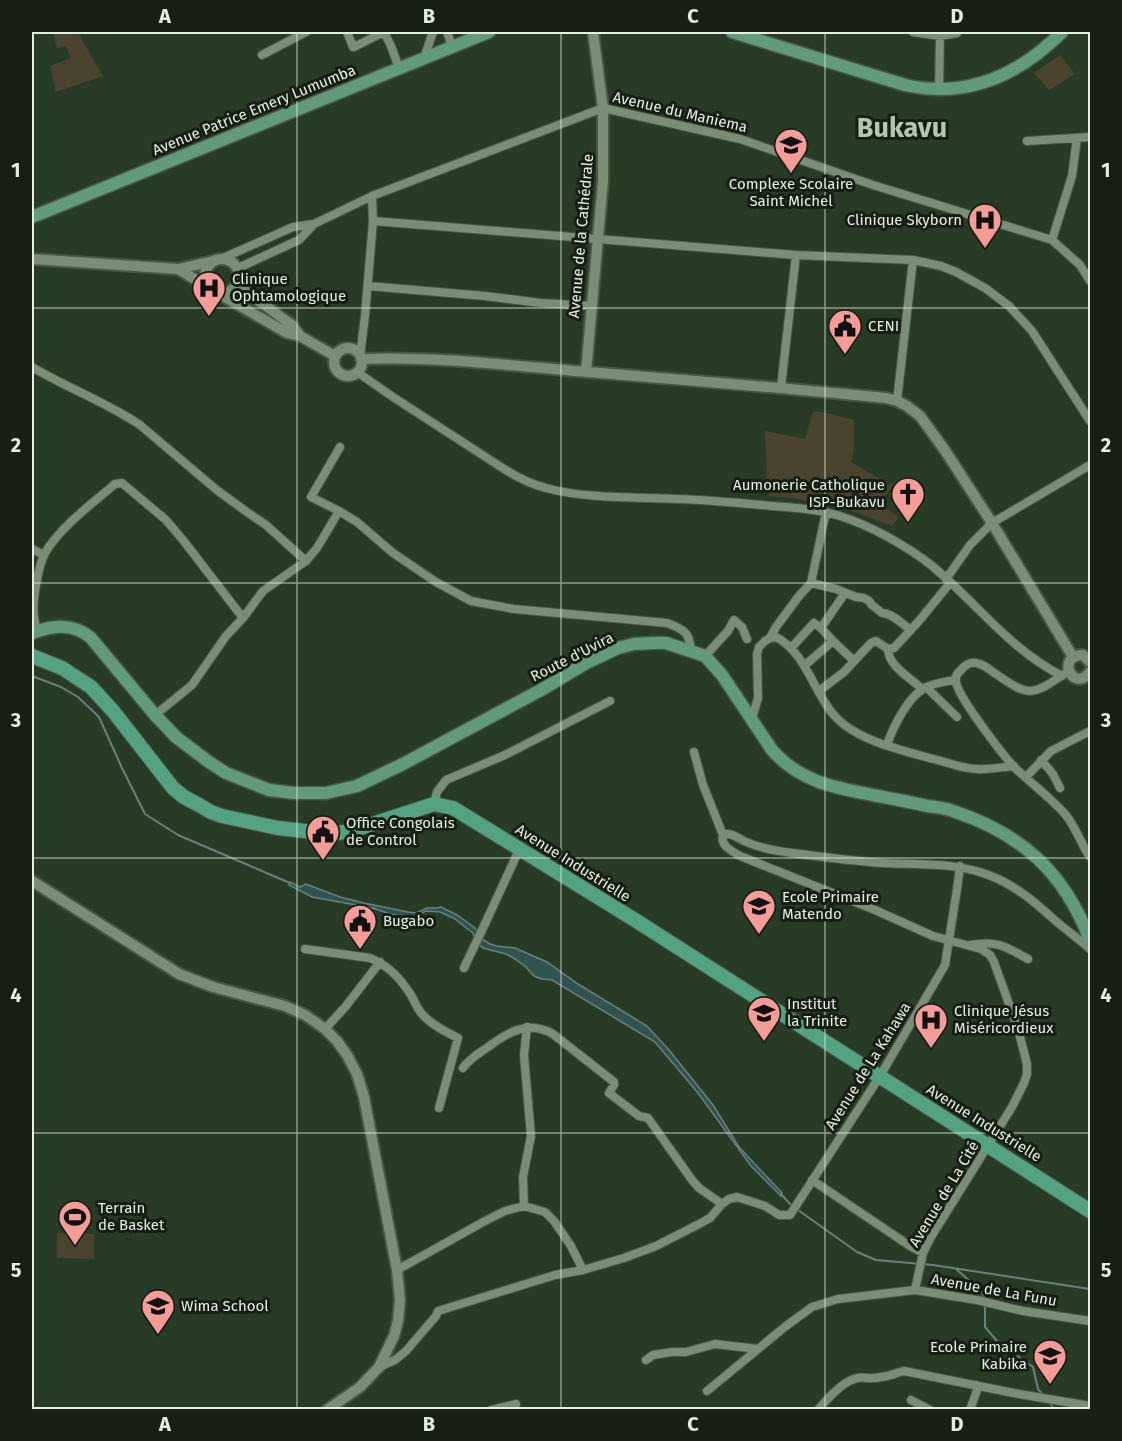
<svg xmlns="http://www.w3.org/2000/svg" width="1122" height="1441" font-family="'Fira Sans',sans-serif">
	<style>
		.green { fill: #4a442f }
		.water { fill: #315350; stroke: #67827c; stroke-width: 1.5 }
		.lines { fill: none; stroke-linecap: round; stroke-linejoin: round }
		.stream { stroke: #67827c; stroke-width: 2 }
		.street-casing { stroke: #475744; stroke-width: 10 }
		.secondary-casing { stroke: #475744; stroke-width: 14 }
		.primary-casing { stroke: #475744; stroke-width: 15 }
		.highway-casing { stroke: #475744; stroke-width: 16 }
		.street { stroke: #798e75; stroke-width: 8 }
		.secondary { stroke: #798e75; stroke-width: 10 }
		.primary { stroke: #629a7c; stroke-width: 12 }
		.highway { stroke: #53a281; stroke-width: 14 }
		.grid { fill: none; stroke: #e4efe1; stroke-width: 1.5; stroke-opacity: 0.55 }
		.labels { text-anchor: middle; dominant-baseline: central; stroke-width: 6; stroke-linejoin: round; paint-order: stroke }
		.street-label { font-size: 15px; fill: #e4efe1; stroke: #171f15 }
		.poi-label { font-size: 15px; fill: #e4efe1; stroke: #171f15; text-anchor: start }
		.town-label { font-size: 27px; font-weight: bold; fill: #b0c8ac; stroke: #171f15 }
		.neatline { fill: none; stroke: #e4efe1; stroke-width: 2 }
		.grid-label { font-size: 20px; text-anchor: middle; font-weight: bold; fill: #e4efe1 }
	</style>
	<rect width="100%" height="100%" fill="#283b25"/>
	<path class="green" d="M53 32H79L81 38 103 76 56 92 50 66 71 58 66 46 57 48Z
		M1060 55 1075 74 1049 90 1034 73Z
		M813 411 831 414 854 420V450L851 462 890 485 899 478 879 504 899 517 892 526 842 507 793 498 769 496 767 483 765 431 805 439Z
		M57 1233 94 1234V1259L57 1258Z"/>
	<path class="water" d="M290 882 300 887 306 884 340 897 364 903 408 912 416 913 427 908H437L441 907 457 915 475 928 482 939 490 944 497 946 515 948 547 962 578 984 647 1026 669 1050 713 1105 739 1147 782 1193 781 1196 751 1166 698 1093 655 1042 552 980 542 979 534 976 526 967 515 959 506 954 483 948 475 941 473 933 470 931 455 919 440 912 426 911 410 919 387 913 373 908 312 897 289 885Z"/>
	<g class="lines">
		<path class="stream" d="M32 676 61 687 78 697 99 717 122 768 145 814 178 835 290 883
			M361 906 376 909
			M781 1194 791 1205 857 1252 876 1260 933 1265 1090 1289
			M956 1269 981 1291 985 1299
			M985 1304V1327L1003 1348 1022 1359 1033 1367 1038 1389 1044 1396
			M1049 1402 1055 1410"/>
		<defs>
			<path id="street" d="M347 32 353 47H354L384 32H383
				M384 32 391 46 399 68
				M447 32 452 46
				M913 32 940 36 957 33
				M262 55 306 32
				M424 58 433 32
				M939 90 940 32
				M1027 141 1090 137
				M373 221 796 255 913 260 941 266 956 272 985 288 1009 306 1032 331 1090 421
				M1052 240 1072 176 1077 138
				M223 258 293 227 314 224 372 196 603 108 740 139 873 185 1052 240 1080 265 1090 281
				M238 268 299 240 314 224
				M368 286 485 296 541 303 591 306
				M360 356 365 316 373 221 372 196
				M32 367C67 388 106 402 140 425L218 491 247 512 266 525 306 561
				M357 372 393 397 501 467C515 476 530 484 546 488 586 499 636 497 677 499 709 500 741 503 772 506 795 508 818 509 840 516 869 525 907 546 931 565 977 603 1008 648 1062 676
				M781 387 796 255
				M897 401 913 260
				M339 511 311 497 340 447
				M32 549 44 555
				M946 579 970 545 992 523 1090 465
				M811 583 836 589 856 597 864 598 869 601 872 605 882 613C892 613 902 624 911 630
				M821 628 845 593
				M37 631C32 613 33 603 36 585 38 574 40 562 45 553 59 528 94 502 115 484L122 483 166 520 183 540 243 618
				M770 638 776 637C805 652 813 690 833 714 855 741 905 751 937 760 950 763 963 769 977 769 989 770 1002 767 1014 766
				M791 648 814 623 821 628 833 641
				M888 649C888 666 911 678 922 689
				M705 656 728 631 734 620 742 627 747 639
				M804 666 833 641 854 661
				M1064 674C1031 697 1028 696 996 674 990 670 984 664 976 663 970 662 965 665 961 670 957 673 955 677 956 682 958 697 1003 755 1015 768 1031 783 1051 798 1065 814 1076 827 1081 844 1090 857
				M926 687 957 717
				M819 691 844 672 871 643 876 641 888 649 894 648 919 621 950 583
				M155 715 192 685 226 636 243 618 263 591 306 561 317 548 339 511 357 522 393 553 436 582 471 601 514 609 667 623C683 629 690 632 691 651
				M752 718 758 698 757 654 759 647 765 641 770 638 776 627 799 596 811 583 826 512
				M887 745C893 727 907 699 923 689 933 683 944 682 955 680
				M694 752 703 785 723 835
				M1041 760 1053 774 1060 788
				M1026 777 1051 751 1090 731
				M434 804 437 792 446 780 505 755 610 701
				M971 945C998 940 1006 947 1028 959
				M305 949 370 958C389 966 400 978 411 995 415 1002 417 1009 423 1015 432 1025 446 1032 458 1038L439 1108
				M464 968 484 926 520 848
				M325 1029 346 1006 380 962
				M463 1068C469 1059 478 1054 488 1047 508 1032 528 1020 553 1034L614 1082V1085L609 1093 639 1116 648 1118 692 1180 699 1188 722 1204
				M812 1180 910 1246 923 1253
				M524 1206 523 1177 531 1136 524 1055 527 1027
				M397 1270 485 1221 505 1211 524 1206 545 1212 554 1221 571 1246 583 1270
				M915 1290 923 1253 931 1237 1012 1107 1024 1083 1027 1074V1064L1018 1029 994 962 990 955 981 949 933 936 875 910 740 856C732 851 720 846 723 835 731 832 736 837 744 841 759 848 775 851 792 853 822 857 853 861 883 863 920 865 957 862 991 876 1017 886 1038 905 1058 923 1069 932 1080 940 1090 949
				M646 1360 653 1355 672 1352H686L715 1344 758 1349
				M379 1367 395 1360 406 1351 436 1316 438 1311 555 1275 583 1270 624 1258 656 1246 701 1223 710 1218 722 1204 729 1199 737 1197 765 1206 779 1215H790L880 1076 945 965 957 889 960 866
				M707 1391 786 1326 812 1307 838 1299 915 1290 977 1300 1023 1311 1090 1321
				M911 1400 930 1410
				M491 1410 516 1404
				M818 1410C827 1399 844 1380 858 1378 862 1377 864 1378 868 1378 874 1379 881 1377 887 1376 893 1375 898 1372 904 1371L1019 1394 1090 1406
				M970 1410 977 1390 976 1385"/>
			<path id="secondary" d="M205 276a17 17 0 1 1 34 0a17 17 0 1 1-34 0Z
				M32 259 178 269 213 261
				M178 269 208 287
				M237 285 292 325 300 336
				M216 292 287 333 300 336 335 356
				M334 362a14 14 0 1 1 28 0a14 14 0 1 1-28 0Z
				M361 359C437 356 512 366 588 372 687 380 787 388 886 398L897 401 907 406 920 416 944 449 992 523 1073 657
				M586 372 603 181V108L593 32
				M1090 662 1083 655C1055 655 1073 694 1090 672
				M32 881 179 974 213 987 285 1006 305 1015 325 1029 337 1041 347 1055 357 1074 364 1097 397 1270 400 1300 398 1321 394 1336 379 1367 360 1387 327 1410"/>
			<path id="primary" d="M732 32 905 85C967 99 1019 75 1062 32
				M32 217 489 32
				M32 633C52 626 73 622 91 638L155 715 176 737 209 762 226 773 269 790 294 793H326L357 786 401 765 541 690 586 663 618 648 634 644 652 643H666L705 656 722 675 772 750C801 783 837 788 878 796 894 799 910 802 927 806 936 807 945 808 953 811 1022 834 1064 872 1090 940"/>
			<path id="highway" d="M32 656 62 668 91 687 113 711 173 788 184 797 199 805 211 812 222 816 278 828 331 834 351 831 434 804 453 808 635 920 1090 1211"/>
		</defs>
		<use href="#street" class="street-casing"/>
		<use href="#secondary" class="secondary-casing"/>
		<use href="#primary" class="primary-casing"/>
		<use href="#highway" class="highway-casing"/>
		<use href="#street" class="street"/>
		<use href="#secondary" class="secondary"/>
		<use href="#primary" class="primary"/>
		<use href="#highway" class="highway"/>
	</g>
	<path class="grid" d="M297 32V1410M561 32V1410M825 32V1410M32 308H1090M32 583H1090M32 858H1090M32 1133H1090"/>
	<defs>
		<symbol id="school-pin" viewBox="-11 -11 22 30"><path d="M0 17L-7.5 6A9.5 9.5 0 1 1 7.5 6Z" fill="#f59b98" stroke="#171f15"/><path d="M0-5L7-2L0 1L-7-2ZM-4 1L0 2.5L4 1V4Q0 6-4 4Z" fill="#111"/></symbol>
		<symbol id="hospital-pin" viewBox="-11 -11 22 30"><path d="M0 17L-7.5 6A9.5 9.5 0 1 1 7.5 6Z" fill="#f59b98" stroke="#171f15"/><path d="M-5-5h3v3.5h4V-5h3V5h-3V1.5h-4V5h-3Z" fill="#111"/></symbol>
		<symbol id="civic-pin" viewBox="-11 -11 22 30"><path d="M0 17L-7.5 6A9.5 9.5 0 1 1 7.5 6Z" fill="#f59b98" stroke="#171f15"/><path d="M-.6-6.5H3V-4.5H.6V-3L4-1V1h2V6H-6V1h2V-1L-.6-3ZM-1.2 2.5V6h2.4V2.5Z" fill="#111"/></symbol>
		<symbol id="church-pin" viewBox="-11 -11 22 30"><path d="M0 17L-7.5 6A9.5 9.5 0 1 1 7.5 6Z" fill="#f59b98" stroke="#171f15"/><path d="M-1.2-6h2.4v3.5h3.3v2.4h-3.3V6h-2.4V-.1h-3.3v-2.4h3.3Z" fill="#111"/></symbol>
		<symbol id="stadium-pin" viewBox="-11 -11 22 30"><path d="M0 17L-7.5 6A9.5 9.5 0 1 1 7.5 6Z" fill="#f59b98" stroke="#171f15"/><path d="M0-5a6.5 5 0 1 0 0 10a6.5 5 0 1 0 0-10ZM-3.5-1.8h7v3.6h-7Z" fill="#111"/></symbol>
	</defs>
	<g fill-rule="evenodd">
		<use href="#school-pin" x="772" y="126" width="38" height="52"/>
		<use href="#hospital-pin" x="966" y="201" width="38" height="52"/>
		<use href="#hospital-pin" x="190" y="269" width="38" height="52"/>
		<use href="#civic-pin" x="826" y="307" width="38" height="52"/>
		<use href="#church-pin" x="889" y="475" width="38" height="52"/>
		<use href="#civic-pin" x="304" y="813" width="38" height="52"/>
		<use href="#school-pin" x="740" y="887" width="38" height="52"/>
		<use href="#civic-pin" x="341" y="902" width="38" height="52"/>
		<use href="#school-pin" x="745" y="994" width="38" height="52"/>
		<use href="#hospital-pin" x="912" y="1001" width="38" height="52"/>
		<use href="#stadium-pin" x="56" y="1198" width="38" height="52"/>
		<use href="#school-pin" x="139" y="1287" width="38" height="52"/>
		<use href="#school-pin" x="1031" y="1337" width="38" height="52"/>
	</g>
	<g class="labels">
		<g class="street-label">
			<text transform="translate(254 110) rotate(-22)">Avenue Patrice Emery Lumumba</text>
			<text transform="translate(680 112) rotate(13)">Avenue du Maniema</text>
			<text transform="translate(581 236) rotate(-85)">Avenue de la Cathédrale</text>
			<text transform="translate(572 657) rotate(-27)">Route d'Uvira</text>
			<text transform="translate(573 863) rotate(32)">Avenue Industrielle</text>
			<text transform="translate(868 1066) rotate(-58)">Avenue de La Kahawa</text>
			<text transform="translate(984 1123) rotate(32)">Avenue Industrielle</text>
			<text transform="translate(944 1194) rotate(-59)">Avenue de La Cité</text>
			<text transform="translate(994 1290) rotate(10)">Avenue de La Funu</text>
		</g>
		<g class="poi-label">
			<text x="791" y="184" text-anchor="middle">Complexe Scolaire<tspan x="791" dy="17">Saint Michel</tspan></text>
			<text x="962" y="220" text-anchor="end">Clinique Skyborn</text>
			<text x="232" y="279">Clinique<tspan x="232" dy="17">Ophtamologique</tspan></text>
			<text x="868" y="326">CENI</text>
			<text x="885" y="485" text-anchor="end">Aumonerie Catholique<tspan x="885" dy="17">ISP-Bukavu</tspan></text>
			<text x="346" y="823">Office Congolais<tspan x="346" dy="17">de Control</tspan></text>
			<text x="782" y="897">Ecole Primaire<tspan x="782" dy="17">Matendo</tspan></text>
			<text x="383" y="921">Bugabo</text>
			<text x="787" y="1004">Institut<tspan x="787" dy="17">la Trinite</tspan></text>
			<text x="954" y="1011">Clinique Jésus<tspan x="954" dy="17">Miséricordieux</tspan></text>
			<text x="98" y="1208">Terrain<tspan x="98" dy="17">de Basket</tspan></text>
			<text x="181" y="1306">Wima School</text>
			<text x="1027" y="1347" text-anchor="end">Ecole Primaire<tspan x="1027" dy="17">Kabika</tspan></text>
		</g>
		<g class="town-label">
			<text x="902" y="128">Bukavu</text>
		</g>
	</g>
	<rect width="1122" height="1441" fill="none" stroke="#171f15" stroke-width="66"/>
	<rect x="33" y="33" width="1056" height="1375" class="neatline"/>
	<g class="grid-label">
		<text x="165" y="23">A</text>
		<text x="429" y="23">B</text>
		<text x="693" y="23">C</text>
		<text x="957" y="23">D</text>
		<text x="16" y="177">1</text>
		<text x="1106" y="177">1</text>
		<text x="16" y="452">2</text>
		<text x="1106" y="452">2</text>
		<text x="16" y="727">3</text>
		<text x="1106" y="727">3</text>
		<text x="16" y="1002">4</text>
		<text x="1106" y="1002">4</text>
		<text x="16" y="1277">5</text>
		<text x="1106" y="1277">5</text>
		<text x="165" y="1431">A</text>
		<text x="429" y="1431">B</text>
		<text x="693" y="1431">C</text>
		<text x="957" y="1431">D</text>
	</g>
</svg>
